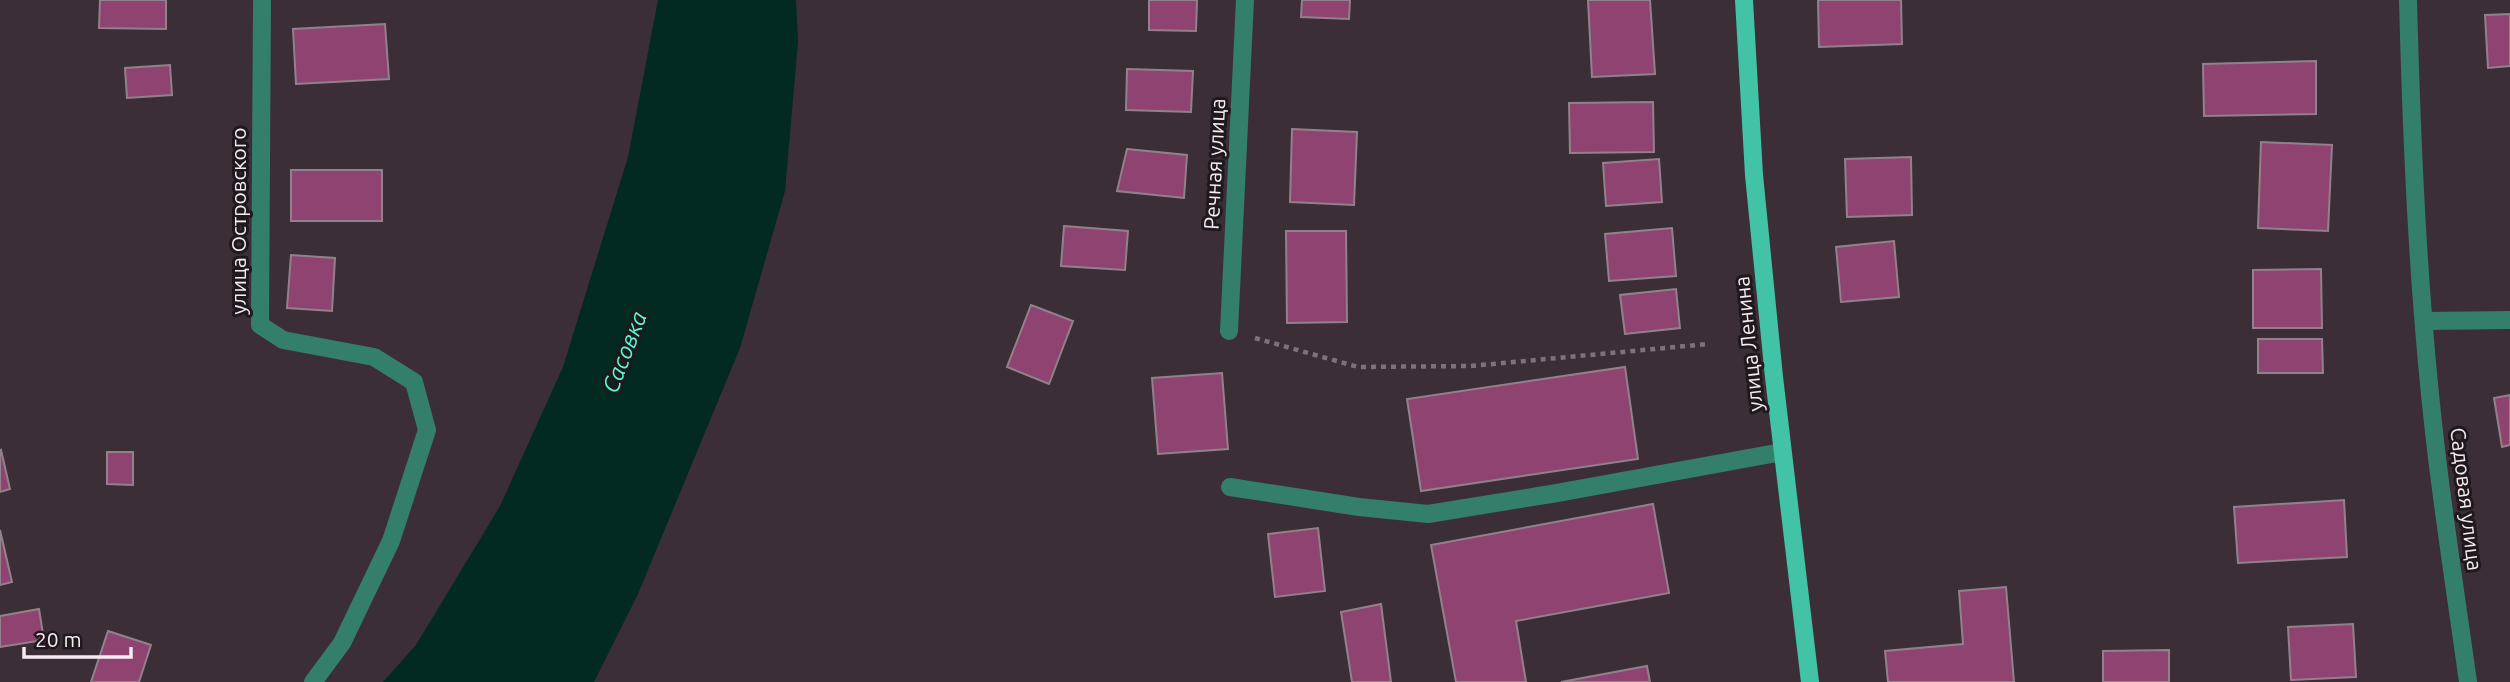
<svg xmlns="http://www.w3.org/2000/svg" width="2510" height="682" font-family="Ubuntu,sans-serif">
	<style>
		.water { fill: #022a21 }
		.building { fill: #8f4371; stroke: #91818a; stroke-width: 2 }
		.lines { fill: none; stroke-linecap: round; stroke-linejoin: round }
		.path { stroke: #7e7279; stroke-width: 4.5; stroke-dasharray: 5 5; stroke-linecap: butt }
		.lane { stroke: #347e6c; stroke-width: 18 }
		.street { stroke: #347e6c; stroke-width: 18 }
		.primary { stroke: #42c3a5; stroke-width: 18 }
		.labels { text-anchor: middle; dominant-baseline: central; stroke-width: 6; stroke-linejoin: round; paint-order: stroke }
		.street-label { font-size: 21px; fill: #f5ecf0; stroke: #1f181c }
		.water-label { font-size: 23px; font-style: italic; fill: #55fbd5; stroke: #1f181c }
	</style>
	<rect width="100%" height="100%" fill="#3c2e36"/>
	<path class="water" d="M658 0H796L798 42 785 191 740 348 638 594 594 682H383L416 645 500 506 563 367 628 157Z"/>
	<path class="building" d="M100 0H166V29L99 28Z
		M1149 0H1197L1196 31 1149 30Z
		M1302 0H1350L1349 19 1301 17Z
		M1588 0H1650L1655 74 1592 77Z
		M1818 0H1901L1902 44 1819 47Z
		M2510 14V66L2488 68 2485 15Z
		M385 24 389 79 296 84 293 29Z
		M2316 61V114L2204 116 2203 64Z
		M170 65 172 95 127 98 125 68Z
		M1127 69 1193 71 1191 112 1126 110Z
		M1653 102 1654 152 1570 153 1569 103Z
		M1292 129 1357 132 1354 205 1290 202Z
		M2261 142 2332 145 2328 231 2258 228Z
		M1127 149 1187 155 1184 198 1117 191Z
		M1911 157 1912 215 1847 217 1845 159Z
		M1659 159 1662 202 1606 206 1603 163Z
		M291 170H382V221H291Z
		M1064 226 1128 231 1125 270 1061 266Z
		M1672 228 1676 276 1609 281 1605 234Z
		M1286 231H1346L1347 322 1287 323Z
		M1894 241 1899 297 1841 302 1836 247Z
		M291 255 335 258 332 311 287 308Z
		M2321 269 2322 328H2253V270Z
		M1676 289 1680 328 1625 334 1620 295Z
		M1031 305 1073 321 1049 384 1007 367Z
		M2258 339H2322L2323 373H2258Z
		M1625 367 1638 459 1421 491 1407 399Z
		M1222 373 1228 449 1158 454 1152 378Z
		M2510 395V445L2502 447 2494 398Z
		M1 450 10 489 0 492V451Z
		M107 452H133V485L107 484Z
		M2344 500 2347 557 2238 563 2234 507Z
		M1653 504 1669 593 1516 621 1526 682H1456L1431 545Z
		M1318 528 1325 591 1275 597 1268 534Z
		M0 530 12 582 0 585Z
		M2006 587 2014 682H1888L1885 651 1963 644 1959 591Z
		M1381 604 1391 682H1352L1341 612Z
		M39 609 44 640 0 647V616Z
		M2353 624 2356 677 2291 680 2288 627Z
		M108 631 151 645 139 682H91Z
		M2169 650V682H2103V651Z
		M1647 666 1650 682H1561Z"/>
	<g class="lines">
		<path class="path" d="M1255 338 1358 367 1471 366 1708 344"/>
		<path class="lane" d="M1230 487 1359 507 1428 514 1557 493 1782 452"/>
		<path class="street" d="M262 0 260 325 283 340 374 357 414 382 427 430 391 541 342 643 313 682
			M2408 0C2412 156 2419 312 2438 466 2447 538 2458 610 2468 682
			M2425 321 2510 320
			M1229 331 1245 0"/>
		<path class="primary" d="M1744 0 1754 175 1774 377 1810 682"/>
	</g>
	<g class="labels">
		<g class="street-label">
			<text transform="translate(1214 164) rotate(-87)">Речная улица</text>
			<text transform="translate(238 221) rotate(-90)">улица Островского</text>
			<text transform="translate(1748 344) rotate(-96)">улица Ленина</text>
			<text transform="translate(2467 499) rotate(83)">Садовая улица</text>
		</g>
		<g class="water-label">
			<text transform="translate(624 352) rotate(-69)">Сасовка</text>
		</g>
	</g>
	<path d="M24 647v10h107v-10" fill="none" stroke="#f5ecf0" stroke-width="3.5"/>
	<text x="35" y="647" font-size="21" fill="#f5ecf0" stroke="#1f181c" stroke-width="5" paint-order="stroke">20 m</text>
</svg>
